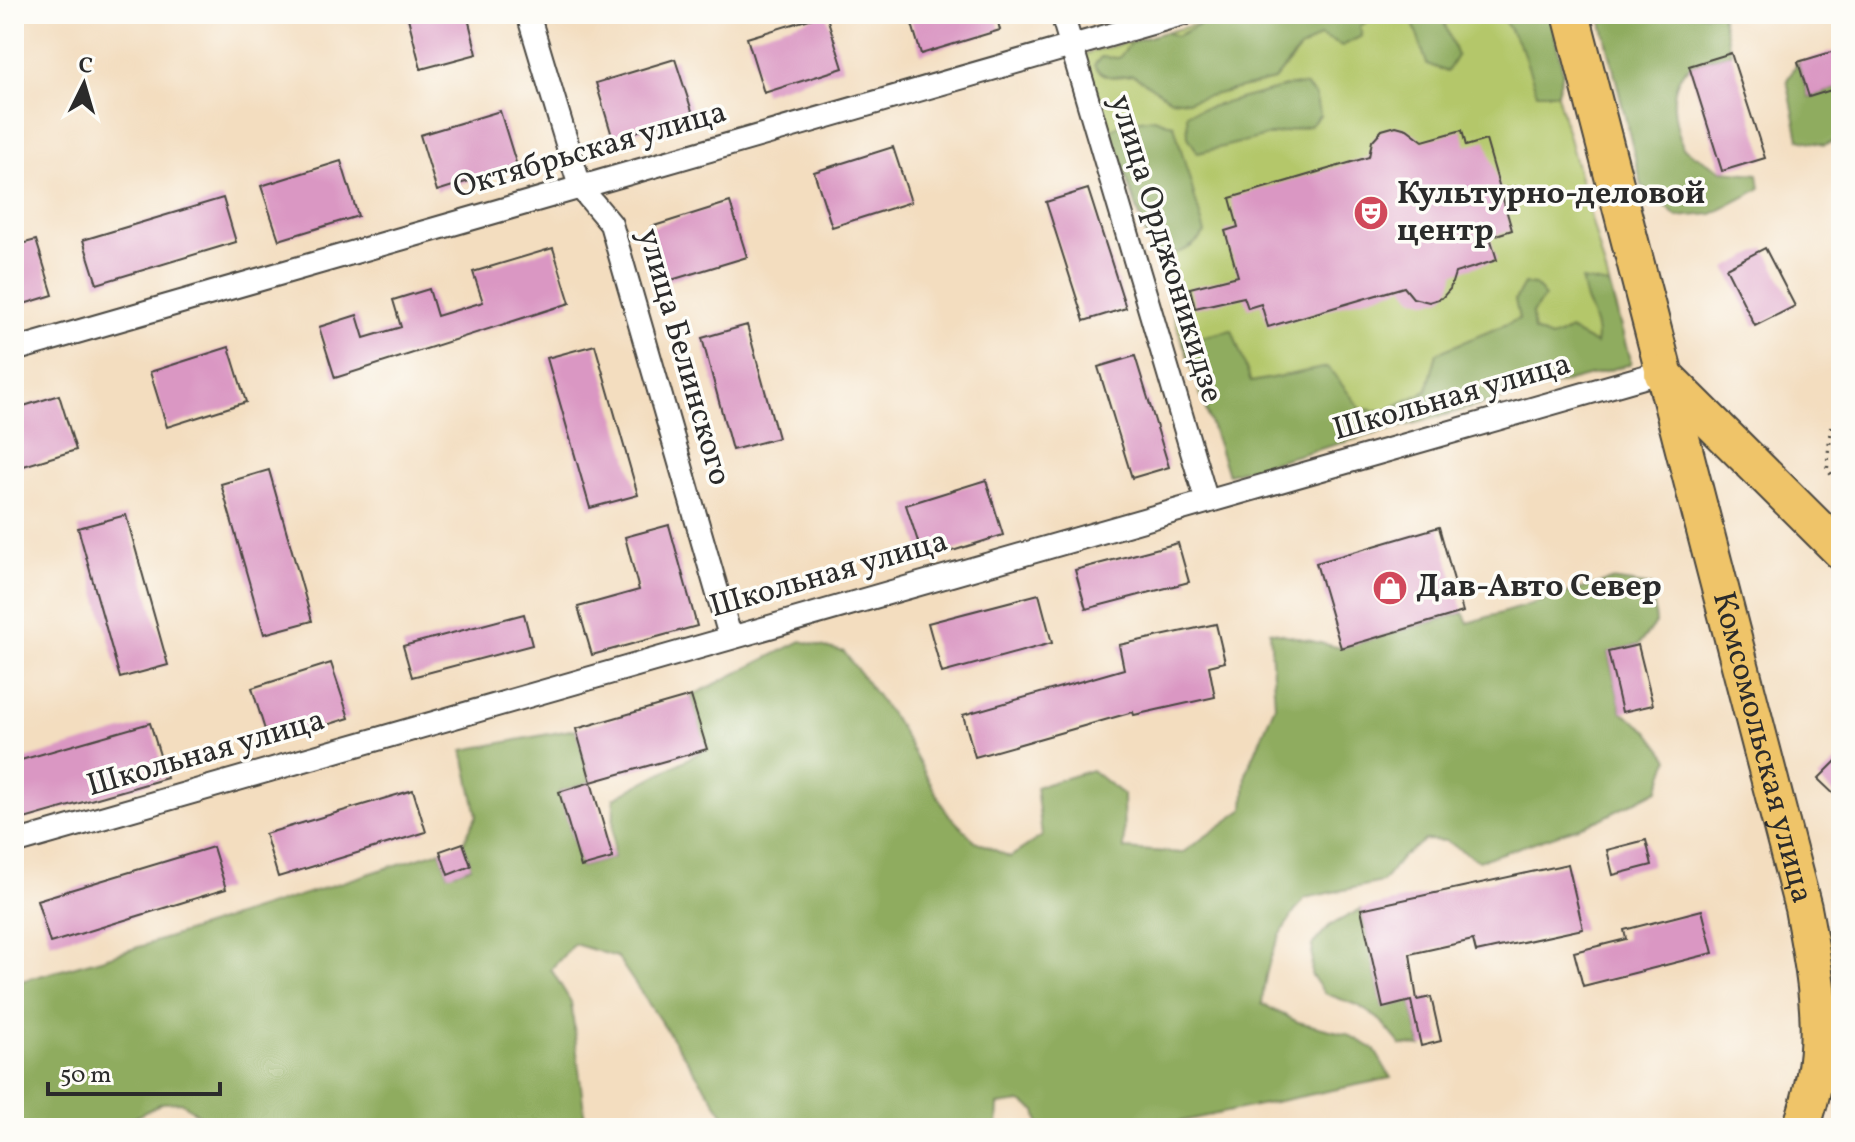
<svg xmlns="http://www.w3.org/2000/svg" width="1855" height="1142" font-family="Vollkorn,serif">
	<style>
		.green { fill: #b4c76b; stroke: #70794b; stroke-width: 2 }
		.forest { fill: #8fac5f; stroke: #5d6c45; stroke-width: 2 }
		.building { fill: #da97c3 }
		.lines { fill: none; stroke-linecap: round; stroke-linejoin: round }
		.street-casing { stroke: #494641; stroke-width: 26 }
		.primary-casing { stroke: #494641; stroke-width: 40 }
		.path { stroke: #494641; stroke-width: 4; stroke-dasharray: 2 6; stroke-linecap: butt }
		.street { stroke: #fff; stroke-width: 22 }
		.primary { stroke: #efc469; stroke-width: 36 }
		.labels { text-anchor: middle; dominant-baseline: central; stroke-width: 7; stroke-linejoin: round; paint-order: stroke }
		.street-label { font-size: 32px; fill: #2b2b2b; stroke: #fdfcf7 }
		.poi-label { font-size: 32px; font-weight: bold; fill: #2b2b2b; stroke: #fdfcf7; text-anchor: start }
	</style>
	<rect width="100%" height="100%" fill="#fdfcf7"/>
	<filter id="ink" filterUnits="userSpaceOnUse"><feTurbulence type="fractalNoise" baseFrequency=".0125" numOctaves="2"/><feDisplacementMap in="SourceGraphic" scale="16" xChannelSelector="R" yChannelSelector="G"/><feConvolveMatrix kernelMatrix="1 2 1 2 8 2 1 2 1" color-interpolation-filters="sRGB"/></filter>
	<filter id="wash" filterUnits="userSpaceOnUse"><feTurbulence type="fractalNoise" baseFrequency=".006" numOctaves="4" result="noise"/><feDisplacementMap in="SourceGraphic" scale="32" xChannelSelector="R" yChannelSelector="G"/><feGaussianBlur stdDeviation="1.8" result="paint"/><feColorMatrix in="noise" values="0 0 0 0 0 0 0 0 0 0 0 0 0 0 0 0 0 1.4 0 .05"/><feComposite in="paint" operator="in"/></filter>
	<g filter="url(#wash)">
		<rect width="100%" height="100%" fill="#f3ddbf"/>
		<path class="green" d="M1235 14H1535L1631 364 1228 474 1084 54Z"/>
		<path class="forest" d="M1235 14 1245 24 1279 23V14H1381L1360 26 1362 36 1342 46 1320 36 1299 50 1274 80 1188 101 1171 99 1133 75C1116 77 1105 81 1094 65L1101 57 1119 58 1131 42 1165 32 1177 36 1203 23Z
			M1410 14 1442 17 1457 56 1447 72 1427 64Z
			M1500 14H1550L1563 72 1557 93H1537L1522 49Z
			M1600 14H1721L1731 53C1719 57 1697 60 1688 68 1665 87 1675 123 1683 148L1722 171 1758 174 1760 189 1712 214 1677 217 1642 186Z
			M1798 62 1809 97 1841 87V138L1824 145 1799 139 1787 80Z
			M1292 85 1306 86 1315 95 1320 115 1311 125 1198 153 1188 137 1187 113Z
			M1154 118 1174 125 1205 233C1189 252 1176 257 1152 251L1110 130 1125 122Z
			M1582 280 1609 285 1631 364 1228 474 1183 341 1232 330 1251 382 1328 367 1361 409 1385 411 1427 391 1437 353 1519 319 1515 300 1524 284 1535 285 1545 297 1532 313 1534 331 1551 338 1570 330 1596 344C1601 322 1582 303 1582 280Z
			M1611 580 1652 586 1656 623 1638 645 1608 653 1622 712 1648 731 1669 759 1658 790 1599 820 1479 861 1446 841 1425 840 1402 857 1382 882 1305 898C1278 932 1265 961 1262 1004L1298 1022 1347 1034 1374 1049 1391 1078 1149 1128H1040L1036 1111 1021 1102 998 1105 997 1128H733L617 957 574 944 551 969 571 1002 586 1128H206L199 1115 181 1102 162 1103 115 1128H14V983L101 959 440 851 448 874 471 867 463 843 477 815 463 750 576 729 591 782 559 792 581 867 613 858 614 798 706 749 691 696 801 641 844 652 899 726 947 813 975 841 1010 857 1042 836 1036 787 1092 770 1123 795 1124 849 1182 853 1244 809 1246 774 1275 705 1270 631 1341 648 1463 613 1468 623Z
			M1361 909 1383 1007 1411 1001 1421 1046 1401 1045 1381 1021 1359 1006 1324 993 1311 974 1313 944 1329 926Z"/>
		<g id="blocks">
			<path class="building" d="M407 14H467L477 54 421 69Z
				M826 14 843 68 764 93 747 38Z
				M909 14H996L1000 30 921 54Z
				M1841 49V87L1809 97 1798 62Z
				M1731 53 1765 158 1722 171 1689 66Z
				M675 59 693 114 613 139 596 83Z
				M500 111 517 166 437 191 420 135Z
				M1396 126 1407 129 1423 141 1462 130 1466 146 1486 140 1512 230 1490 237 1497 260 1455 273 1450 289 1442 298 1429 302 1413 298 1404 287 1268 327 1261 304 1248 308 1244 297 1195 308 1190 288 1238 276 1225 231 1238 227 1230 198 1369 157 1372 141 1382 130Z
				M893 147 911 202 832 227 814 172Z
				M341 161 358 216 279 240 261 186Z
				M1088 189 1126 308 1084 321 1046 202Z
				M223 198 236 242 97 284 83 240Z
				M730 202 747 257 668 281 651 227Z
				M36 240 53 295 14 307V246Z
				M553 248 570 303 335 378 319 327 357 315 364 338 401 327 393 300 429 289 437 316 483 302 473 272Z
				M1765 248 1795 306 1755 326 1726 268Z
				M747 325 778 438 732 450 702 338Z
				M595 345 638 495 590 508 547 358Z
				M229 347 246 402 167 427 150 372Z
				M1135 356 1169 467 1132 478 1098 367Z
				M59 395 76 450 14 469V409Z
				M269 470 312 621 264 634 221 484Z
				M986 480 1003 535 924 560 906 505Z
				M126 515 168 665 120 678 78 528Z
				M669 525 697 626 592 655 578 607 639 590 625 537Z
				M1439 527 1463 612 1341 648 1316 563Z
				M1178 543 1189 582 1086 609 1075 570Z
				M1039 594 1052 643 942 673 928 623Z
				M524 614 532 645 412 677 403 646Z
				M1216 624 1225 662 1209 666 1215 697 1134 715 1133 712 975 757 963 715 1124 669 1119 645Z
				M1638 645 1653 705 1622 712 1608 652Z
				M331 663 349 718 269 743 252 688Z
				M691 696 707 749 591 782 576 729Z
				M150 723 167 778 14 822V762Z
				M1841 756V801L1818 779Z
				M591 782 613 858 581 867 559 792Z
				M413 790 426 832 278 877 265 834Z
				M1646 840 1652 865 1613 875 1607 850Z
				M463 843 471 866 448 875 440 851Z
				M213 847 226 889 50 943 37 900Z
				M1568 864 1583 929 1476 952 1473 940 1410 954 1417 1000 1431 997 1441 1041 1421 1046 1411 1001 1383 1008 1361 909Z
				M1702 910 1713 953 1583 986 1574 952 1626 939 1624 930Z"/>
		</g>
	</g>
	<g filter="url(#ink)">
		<use href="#blocks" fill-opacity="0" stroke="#494641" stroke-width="2"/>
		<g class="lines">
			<defs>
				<path id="street" d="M528 14 580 187 611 224 730 636
					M1062 14 1207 502
					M14 350 1183 14
					M14 843 1661 372"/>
				<g id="primary">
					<path id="s1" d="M1571 14 1803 908C1818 990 1830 1048 1801 1128"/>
					<path d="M1663 374 1841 551"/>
				</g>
			</defs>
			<use href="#street" class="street-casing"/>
			<use href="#primary" class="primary-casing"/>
			<path class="path" d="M1831 426 1827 469 1841 487"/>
			<use href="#street" class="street"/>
			<use href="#primary" class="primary"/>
		</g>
	</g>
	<defs>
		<symbol id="theatre-disc" viewBox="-11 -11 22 22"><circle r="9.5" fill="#d1495b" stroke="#fdfcf7"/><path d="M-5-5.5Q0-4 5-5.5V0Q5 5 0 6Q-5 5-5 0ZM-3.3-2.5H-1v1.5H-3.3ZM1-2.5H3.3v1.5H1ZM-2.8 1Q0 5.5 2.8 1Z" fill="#fff"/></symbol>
		<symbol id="shop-disc" viewBox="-11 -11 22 22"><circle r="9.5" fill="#d1495b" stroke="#fdfcf7"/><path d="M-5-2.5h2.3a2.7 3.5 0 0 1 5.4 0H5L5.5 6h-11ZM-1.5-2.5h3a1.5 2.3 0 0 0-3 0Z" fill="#fff"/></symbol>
	</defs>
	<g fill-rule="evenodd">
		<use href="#theatre-disc" x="1351" y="193" width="40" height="40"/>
		<use href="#shop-disc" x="1370" y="568" width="40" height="40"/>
	</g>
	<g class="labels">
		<g class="street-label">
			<text transform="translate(590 151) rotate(-16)">Октябрьская улица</text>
			<text transform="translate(1165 249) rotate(73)">улица Орджоникидзе</text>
			<text transform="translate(683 357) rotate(74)">улица Белинского</text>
			<text transform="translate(1452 398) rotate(-16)">Школьная улица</text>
			<text transform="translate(829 575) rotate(-16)">Школьная улица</text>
			<text stroke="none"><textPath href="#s1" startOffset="758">Комсомольская улица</textPath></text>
			<text transform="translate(206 754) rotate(-16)">Школьная улица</text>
		</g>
		<g class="poi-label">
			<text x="1397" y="195">Культурно-деловой<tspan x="1397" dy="37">центр</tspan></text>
			<text x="1416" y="588">Дав-Авто Север</text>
		</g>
	</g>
	<rect width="1855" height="1142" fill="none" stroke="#fdfcf7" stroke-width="48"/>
	<g transform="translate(84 84) rotate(5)" stroke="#fdfcf7" stroke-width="6" paint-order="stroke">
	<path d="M0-6L14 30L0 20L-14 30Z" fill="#2b2b2b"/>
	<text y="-12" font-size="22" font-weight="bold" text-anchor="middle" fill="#2b2b2b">С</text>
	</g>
	<path d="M48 1082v12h172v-12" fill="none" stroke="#2b2b2b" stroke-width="4"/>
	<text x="60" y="1082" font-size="24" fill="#2b2b2b" stroke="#fdfcf7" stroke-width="6" paint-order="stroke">50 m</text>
</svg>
